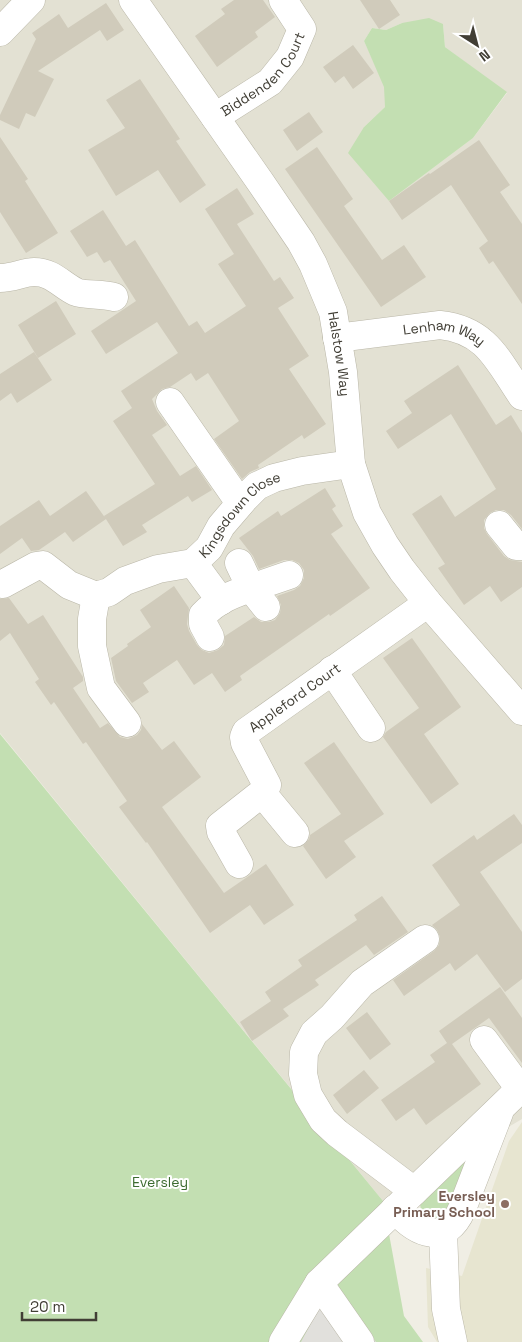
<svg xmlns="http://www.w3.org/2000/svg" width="522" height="1342" font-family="'Space Grotesk',sans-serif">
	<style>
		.residential { fill: #e3e1d3; fill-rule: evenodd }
		.education { fill: #e7e5d0 }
		.green { fill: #c3dfb2 }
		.parking { fill: #e1e0dc }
		.building { fill: #d0cbbb }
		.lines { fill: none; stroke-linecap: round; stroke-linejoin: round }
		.street-casing { stroke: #bab7a8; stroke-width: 29 }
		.street { stroke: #fff; stroke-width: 28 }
		.education-dot { fill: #8d6e63; stroke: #fff; stroke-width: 2 }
		.labels { text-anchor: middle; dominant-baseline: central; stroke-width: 4; stroke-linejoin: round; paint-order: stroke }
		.street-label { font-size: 14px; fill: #413e35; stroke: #fff }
		.park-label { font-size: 14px; fill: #3c6b30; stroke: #fff }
		.education-label { font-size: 14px; font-weight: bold; fill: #785e54; stroke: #fff; text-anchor: end }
	</style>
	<rect width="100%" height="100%" fill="#f0eee4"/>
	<path class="residential" d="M0 0H522V1119L383 1201 0 733ZM402 23 443 24 445 47 507 93 473 138 389 201 364 127 385 107V87L364 41 372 28 386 30Z"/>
	<path class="education" d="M522 1122V1342H437L428 1327 426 1268 462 1276 509 1141Z"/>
	<path class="green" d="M429 18 443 24 445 47 507 92 473 138 389 201 348 153 364 127 385 107 384 87 364 41 372 28 386 30 402 23Z
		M0 734 383 1201 404 1316 423 1342H0Z
		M471 1146 448 1217 429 1220 421 1210 420 1204Z"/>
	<path class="parking" d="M333 1282 376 1342H301Z"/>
	<path class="building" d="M234 0H263L275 17 255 32 258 37 217 67 195 36 225 14 221 9Z
		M360 0H390L400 15 379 29Z
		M106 3 124 30 107 41 100 30 38 71 54 79 35 117 26 113 19 129 0 120V115L36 39 32 33 59 14 68 28Z
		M353 45 374 73 353 89 344 76 335 83 323 67Z
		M140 79 180 139 176 141 206 185 180 203 158 170 116 196 88 150 125 128 106 100Z
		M309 112 323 132 297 151 283 130Z
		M0 137 28 179 25 181 58 233 26 253 0 212Z
		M479 140 510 185 500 192 522 224V304L493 261 489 264 479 248 488 241 451 185 402 220 389 201 429 173 430 174Z
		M317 147 353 199 344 206 382 260 404 245 426 277 381 307 285 169Z
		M237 188 254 214 237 224 274 281 280 277 294 298 278 308 309 356 289 369 326 424 304 439 302 435 258 465 259 468 250 472 242 479 214 439 239 421 208 373 196 381 191 373 170 387 162 389 152 399 157 411 167 425 152 435 180 476 196 466 212 490 192 502 188 496 142 525 147 532 123 546 104 516 155 484 113 421 132 408 121 391 178 353 157 322 106 354 91 331 136 301 110 260 104 263 97 252 87 257 70 231 103 210 126 246 135 240 189 326 197 321 205 333 246 306 218 264 234 254 205 209Z
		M56 301 76 334 38 358 18 325Z
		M34 352 52 380 17 403 11 393 0 401V374Z
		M458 365 496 425 511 415 522 433V529L511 515 504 510H496L490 513 484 520V528L487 534 504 556 510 560 522 562V587L501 602 490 586 464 605 438 568 445 564 412 514 441 495 455 517 496 489 451 414 398 449 386 431 412 413 404 401Z
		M325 488 336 506 332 509 343 526 331 534 370 588 330 616 329 614 240 676 242 680 225 692 212 673 194 685 177 660 143 683 149 692 132 703 116 681 111 658 128 646 127 644 151 627 140 610 174 586 189 608 187 624 189 631 197 645 202 650 209 653 218 650 224 645 225 636 254 617 261 622H269L275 620 280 613 281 605 277 596 294 590 300 586 304 578V570L299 563 292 560H284L259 569 253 556 239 538 278 511 281 516Z
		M86 491 106 519 73 542 65 532 39 550 31 551 22 538 0 554V526L39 500 50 516Z
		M9 598 28 624 43 615 83 677V681L73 688 100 728 108 723 120 737 128 739 137 735 141 730 142 724 162 750 174 741 201 777 162 807 224 893 266 864 294 905 264 925 250 905 210 933 147 842 146 843 119 807 127 801 86 742 83 744 54 702 51 705 35 682 39 679 10 633 0 641V599Z
		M412 638 461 707 424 734 459 784 431 804 383 737 386 732 419 708 383 658Z
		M334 742 384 814 344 841 356 857 326 879 303 846 309 839 310 835 341 814 304 763Z
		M514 814 522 825V843L480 872 522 932V979L505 992 477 954 455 971 450 963 404 996 393 980 434 951 439 945 440 937 437 930 432 925 460 905 432 865 474 835 477 840Z
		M382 896 408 932 374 955 366 945 315 980 319 985 283 1009 289 1016 252 1041 240 1022 271 1001 265 992 302 966 298 960 357 920 354 915Z
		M500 987 522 1018V1063L489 1018 452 1044 481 1084 426 1125 414 1108 396 1121 381 1100 435 1062 430 1055 447 1043 439 1031Z
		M367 1012 391 1044 370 1060 346 1028Z
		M364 1070 379 1088 347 1114 333 1095Z"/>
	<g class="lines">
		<defs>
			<g id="street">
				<path id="s1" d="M133 0 261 183 301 242 313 264 333 312 343 372 351 464 367 513 385 545 402 570 428 603 522 711"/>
				<path d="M0 32 31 0"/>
				<path id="s2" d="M215 117 270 82 290 57 302 29 283 0"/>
				<path d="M0 278C13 278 24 272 34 272 53 272 61 285 76 292 83 295 103 294 114 297"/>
				<path id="s3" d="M337 338 440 325C487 330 498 361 522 396"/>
				<path d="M170 402 240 503"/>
				<path d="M499 525 516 546H522"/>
				<path d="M193 563 221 601"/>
				<path d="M3 584 36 566 43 565 69 585 96 596"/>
				<path d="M266 607 251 588 289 575"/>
				<path d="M210 637 203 624V615C217 600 233 594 251 588L239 563"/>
				<path d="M332 670 371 728"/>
				<path id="s4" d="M127 723 101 688 92 646V619L96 596 109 592 125 581 158 569 193 563 209 548 221 526 245 498 257 486 274 478 302 471 351 464"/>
				<path d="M262 793 295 833"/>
				<path id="s5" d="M239 864 221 832 220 826 262 793 267 785 245 743 244 737 246 732 428 603"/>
				<path d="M484 1040 520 1089"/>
				<path d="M414 1191 337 1133 323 1120 308 1095 303 1074 304 1052 314 1033 332 1017 362 983 425 939"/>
				<path d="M395 1209C417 1235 446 1246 462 1209L499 1113"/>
				<path d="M443 1231 446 1309 453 1342"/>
				<path d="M319 1283 360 1342"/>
				<path d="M283 1342 319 1283 522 1087"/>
			</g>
		</defs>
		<use href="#street" class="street-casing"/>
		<use href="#street" class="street"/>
	</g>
	<circle class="education-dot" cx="505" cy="1204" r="5"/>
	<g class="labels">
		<g class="street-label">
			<text stroke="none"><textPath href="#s2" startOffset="66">Biddenden Court</textPath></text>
			<text stroke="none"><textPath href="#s3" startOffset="109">Lenham Way</textPath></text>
			<text stroke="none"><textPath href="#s1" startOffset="414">Halstow Way</textPath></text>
			<text stroke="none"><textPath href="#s4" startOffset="309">Kingsdown Close</textPath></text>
			<text stroke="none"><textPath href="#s5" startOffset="224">Appleford Court</textPath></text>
		</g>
		<g class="park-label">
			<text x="160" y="1182">Eversley</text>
		</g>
		<g class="education-label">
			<text x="495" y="1196">Eversley<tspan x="495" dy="16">Primary School</tspan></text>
		</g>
	</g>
	<g transform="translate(477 45) rotate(144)" stroke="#ffffff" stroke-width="4" paint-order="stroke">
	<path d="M0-4L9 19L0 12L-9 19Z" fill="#413e35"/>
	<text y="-8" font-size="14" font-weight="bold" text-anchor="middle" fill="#413e35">N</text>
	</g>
	<path d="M22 1312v8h74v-8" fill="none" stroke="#413e35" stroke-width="2.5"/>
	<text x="30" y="1312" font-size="15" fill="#413e35" stroke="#ffffff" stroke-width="4" paint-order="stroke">20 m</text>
</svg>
